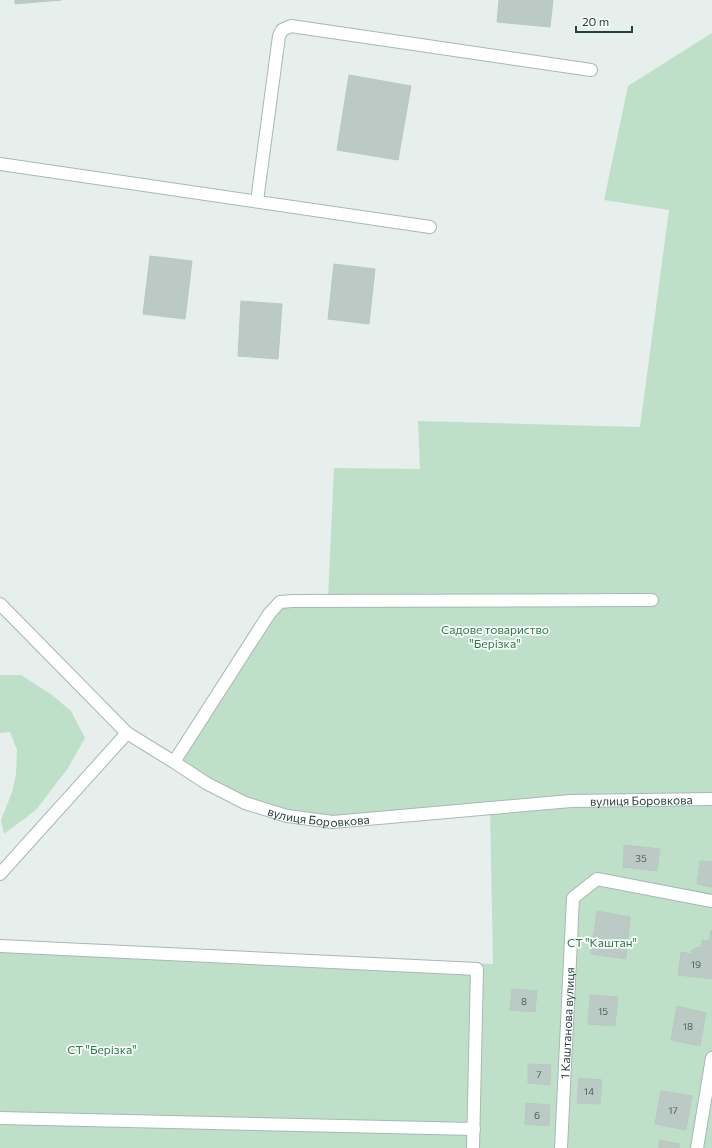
<svg xmlns="http://www.w3.org/2000/svg" width="712" height="1148" font-family="Commissioner,sans-serif">
	<style>
		.green { fill: #bfe0c8 }
		.building { fill: #bbcac4; stroke: #b8c9c2 }
		.lines { fill: none; stroke-linecap: round; stroke-linejoin: round }
		.minor-casing { stroke: #a8b8b2; stroke-width: 14 }
		.minor { stroke: #fff; stroke-width: 12 }
		.labels { text-anchor: middle; dominant-baseline: central; stroke-width: 3.5; stroke-linejoin: round; paint-order: stroke }
		.number-label { font-size: 10px; fill: #4a645c }
		.park-label { font-size: 12px; fill: #2d7a4b; stroke: #f7fbf9 }
		.street-label { font-size: 12px; fill: #24423a; stroke: #f7fbf9 }
	</style>
	<rect width="100%" height="100%" fill="#e6efeb"/>
	<path class="green" d="M712 33V1148H0V946L493 964 490 808 333 822 245 803 174 762 280 602 328 600 334 468 420 469 418 421 640 427 669 210 604 200 628 86Z
		M0 675H21L52 695 71 711 85 738 68 768 36 810 4 834 1 820 12 792 16 774 17 750 10 732 0 733Z"/>
	<path class="building" d="M15 0H61L15 4Z
		M499 0H553L550 27 497 22Z
		M349 75 411 86 398 160 337 150Z
		M150 256 192 261 185 319 143 314Z
		M334 264 375 269 369 324 328 319Z
		M241 301 282 304 278 359 238 356Z
		M624 845 660 849 657 871 623 867Z
		M700 861 712 862V887L697 884Z
		M597 911 630 917 626 959 591 954Z
		M711 930 712 931V979L678 975 681 952 691 954 692 950 696 948 701 947 702 940 709 941Z
		M512 989 537 991 535 1012 510 1010Z
		M590 995 618 997 615 1026 588 1024Z
		M677 1006 706 1013 700 1046 671 1040Z
		M528 1064 551 1065 550 1085 528 1083Z
		M579 1078 602 1080 600 1104 577 1103Z
		M661 1091 692 1096 686 1130 655 1124Z
		M526 1103 550 1105 549 1126 525 1124Z
		M659 1140 680 1144 679 1148H659Z"/>
	<g class="lines">
		<defs>
			<g id="minor">
				<path d="M0 164 430 227"/>
				<path d="M257 201 279 36 282 30 291 26 591 70"/>
				<path id="s1" d="M0 604 127 733 174 762 206 783 245 803 287 816 333 822 571 801 712 799"/>
				<path d="M174 762 269 614 280 602 292 601 652 600"/>
				<path d="M0 874 127 733"/>
				<path d="M0 946 477 969 473 1148"/>
				<path d="M0 1118 474 1129"/>
				<path id="s2" d="M561 1148 573 898 597 879 712 901"/>
				<path d="M697 1148 712 1058"/>
			</g>
		</defs>
		<use href="#minor" class="minor-casing"/>
		<use href="#minor" class="minor"/>
	</g>
	<g class="labels">
		<g class="number-label">
			<text x="641" y="858">35</text>
			<text x="696" y="964">19</text>
			<text x="524" y="1001">8</text>
			<text x="603" y="1011">15</text>
			<text x="688" y="1026">18</text>
			<text x="539" y="1074">7</text>
			<text x="589" y="1091">14</text>
			<text x="673" y="1110">17</text>
			<text x="537" y="1115">6</text>
		</g>
		<g class="park-label">
			<text x="495" y="629">Садове товариство<tspan x="495" dy="14">"Берізка"</tspan></text>
			<text x="602" y="942">СТ "Каштан"</text>
			<text x="102" y="1049">СТ "Берізка"</text>
		</g>
		<g class="street-label">
			<text stroke="none"><textPath href="#s1" startOffset="718">вулиця Боровкова</textPath></text>
			<text stroke="none"><textPath href="#s1" startOffset="394">вулиця Боровкова</textPath></text>
			<text stroke="none"><textPath href="#s2" startOffset="125">1 Каштанова вулиця</textPath></text>
		</g>
	</g>
	<path d="M576 26v6h56v-6" fill="none" stroke="#24423a" stroke-width="2"/>
	<text x="582" y="26" font-size="12" fill="#24423a" stroke="#f7fbf9" stroke-width="3" paint-order="stroke">20 m</text>
</svg>
